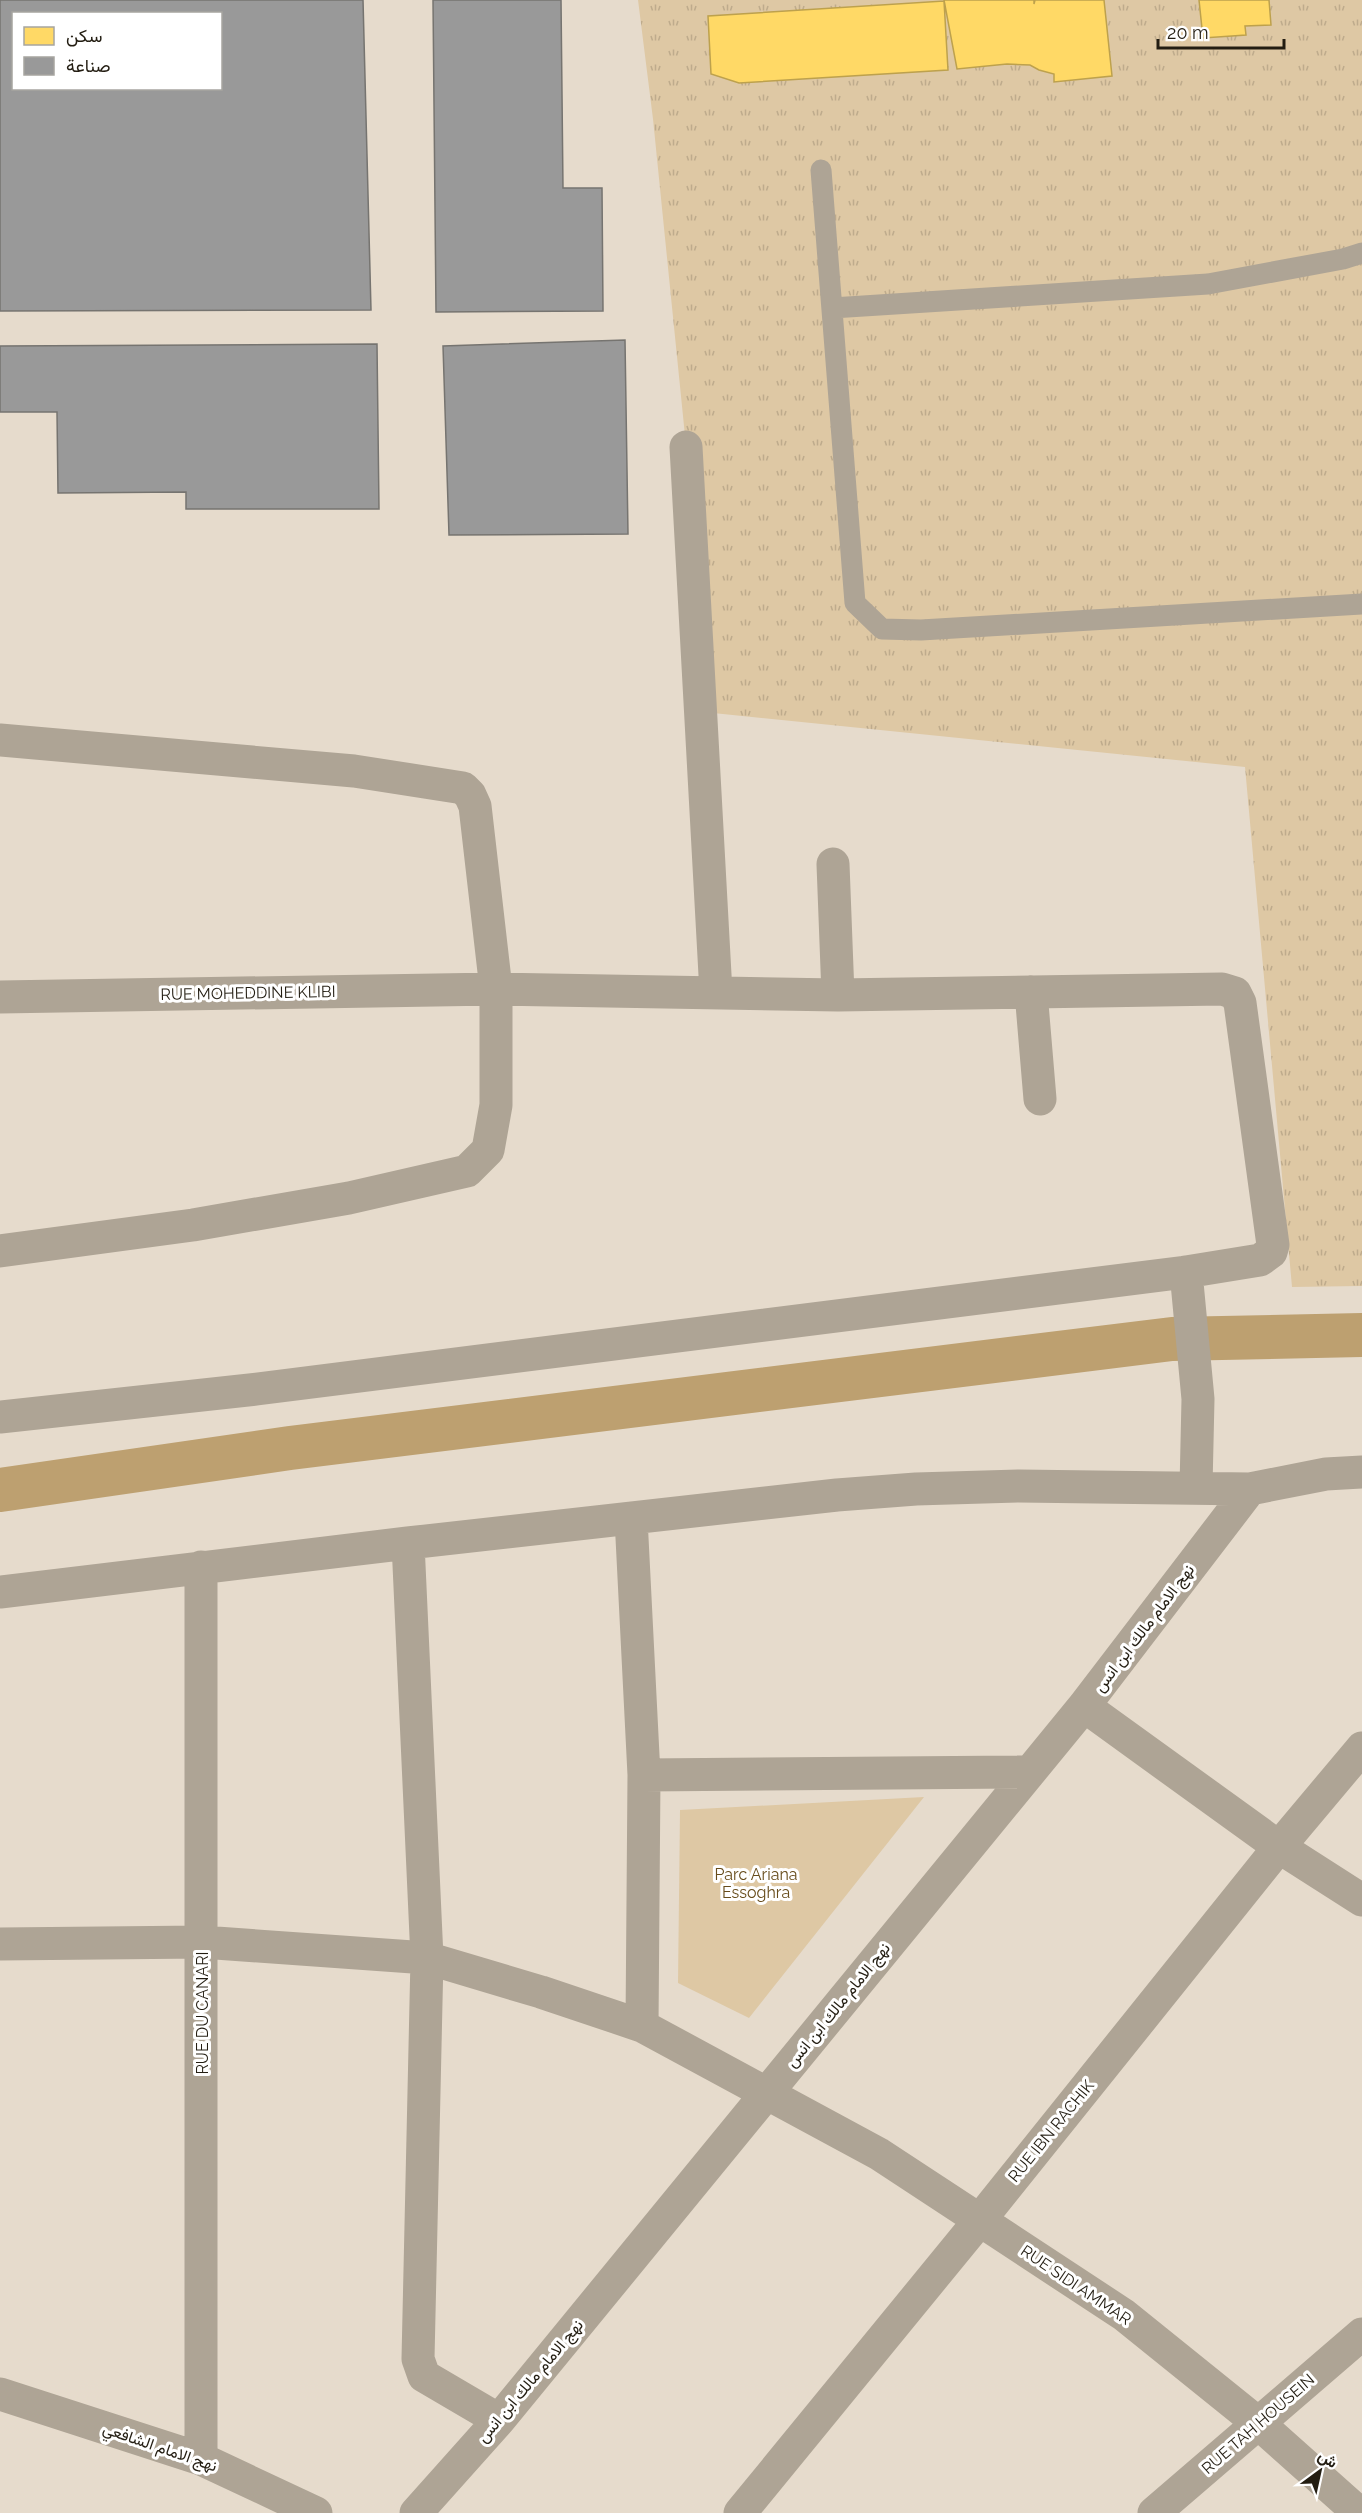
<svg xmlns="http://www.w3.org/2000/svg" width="1362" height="2513" font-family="Raleway,Vazirmatn,sans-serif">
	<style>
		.grass { fill: url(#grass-tufts) }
		.green { fill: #dec8a4 }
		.homes { fill: #ffd966; stroke: #bda14d; stroke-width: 1.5 }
		.industry { fill: #999; stroke: #767470; stroke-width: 1.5; fill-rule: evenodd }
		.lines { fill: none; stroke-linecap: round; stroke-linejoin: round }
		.canal { stroke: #bda070; stroke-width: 44 }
		.service { stroke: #aea495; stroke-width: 21 }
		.minor { stroke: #aea495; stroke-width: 33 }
		.labels { text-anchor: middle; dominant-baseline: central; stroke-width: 6; stroke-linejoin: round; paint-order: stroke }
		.street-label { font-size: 16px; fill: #231d12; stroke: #fff }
		.park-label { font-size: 16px; fill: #674c1b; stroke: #fff }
	</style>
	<defs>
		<pattern id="grass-tufts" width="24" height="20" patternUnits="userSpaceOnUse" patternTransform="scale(1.5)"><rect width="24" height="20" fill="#dec8a4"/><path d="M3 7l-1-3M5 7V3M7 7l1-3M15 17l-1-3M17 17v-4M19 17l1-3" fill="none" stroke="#beab8c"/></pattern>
	</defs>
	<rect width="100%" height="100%" fill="#e6dbcc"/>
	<path class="grass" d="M638 0H1362V1286L1292 1287 1245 767 713 713 653 119Z"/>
	<path class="green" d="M924 1797 749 2018 678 1983 680 1810Z"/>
	<path class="homes" d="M944 0H1034V4L1035 0H1104L1112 76 1054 82V74L1039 70 1030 65 1007 64 957 69Z
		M1199 0H1269L1271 25 1245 26 1246 35 1203 38Z
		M944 1 948 70 739 83 711 74 708 16Z"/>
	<path class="industry" d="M0 0H363L371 310 0 311ZM14 14H220V88H14Z
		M433 0H561L563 188H602L603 311 436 312Z
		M625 340 628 534 449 535 443 346Z
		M377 344 379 509H186V492L58 493 57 412H0V346Z"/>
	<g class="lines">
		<path class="canal" d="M0 1490 290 1448 1172 1339 1362 1335"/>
		<path class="service" d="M821 170 855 603 882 629 921 630 1362 604
			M832 308 1208 284 1343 259 1362 253"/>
		<path class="minor" d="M686 447 716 993
			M0 740 354 771 463 788 470 795 475 806 496 989V1105L488 1150 467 1171 349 1198 193 1225 0 1251
			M833 864 838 995
			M1031 992 1040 1099
			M0 997 496 989 838 995 1222 989 1235 993 1240 1003 1273 1245 1271 1252 1260 1260 1186 1272 257 1389 0 1417
			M1186 1272 1198 1399 1196 1487
			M631 1518 644 1775 642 2026
			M408 1543 427 1958 418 2359 424 2376 499 2420
			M201 1567V2459
			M0 1592 408 1543 837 1495 916 1489 1019 1486 1250 1489 1326 1474 1362 1472
			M1084 1706 1279 1847 1362 1900
			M644 1775 1029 1772
			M0 1944 202 1942 427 1958 541 1992 642 2026 879 2154 1124 2315 1258 2423 1359 2513
			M0 2394 201 2459 316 2513
			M416 2513 499 2420 1084 1706 1250 1489
			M740 2513 979 2221 1279 1847 1362 1748
			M1154 2513 1362 2334"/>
	</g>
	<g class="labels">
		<g class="street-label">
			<text transform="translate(248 993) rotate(-1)">RUE MOHEDDINE KLIBI</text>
			<text transform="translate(1144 1628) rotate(-53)">نهج الامام مالك ابن انس</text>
			<text transform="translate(838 2005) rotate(-51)">نهج الامام مالك ابن انس</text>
			<text transform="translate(202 2013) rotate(-90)">RUE DU CANARI</text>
			<text transform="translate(1051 2131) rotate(-51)">RUE IBN RACHIK</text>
			<text transform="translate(1076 2285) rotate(34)">RUE SIDI AMMAR</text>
			<text transform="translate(530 2381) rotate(-50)">نهج الامام مالك ابن انس</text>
			<text transform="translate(1258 2424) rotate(-41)">RUE TAH HOUSEIN</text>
			<text transform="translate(160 2447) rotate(19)">نهج الامام الشافعي</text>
		</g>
		<g class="park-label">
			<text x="756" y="1874">Parc Ariana<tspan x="756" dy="18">Essoghra</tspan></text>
		</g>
	</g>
	<rect x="12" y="12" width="210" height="78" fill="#ffffff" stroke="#a7a5a0" stroke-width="1.5"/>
	<rect x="24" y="27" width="30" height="18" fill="#ffd966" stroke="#a7a5a0" stroke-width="1.5"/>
	<text x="66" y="42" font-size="18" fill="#231d12">سكن</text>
	<rect x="24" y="57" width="30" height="18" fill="#999999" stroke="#a7a5a0" stroke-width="1.5"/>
	<text x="66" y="72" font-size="18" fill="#231d12">صناعة</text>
	<g transform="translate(1320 2471) rotate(33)" stroke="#ffffff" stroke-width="4.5" paint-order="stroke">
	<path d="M0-4.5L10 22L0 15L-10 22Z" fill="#231d12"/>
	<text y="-9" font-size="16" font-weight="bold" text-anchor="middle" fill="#231d12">ش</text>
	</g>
	<path d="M1158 39v9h126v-9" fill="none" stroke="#231d12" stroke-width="3"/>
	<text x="1167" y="39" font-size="18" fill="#231d12" stroke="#ffffff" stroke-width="4.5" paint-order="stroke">20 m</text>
</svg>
